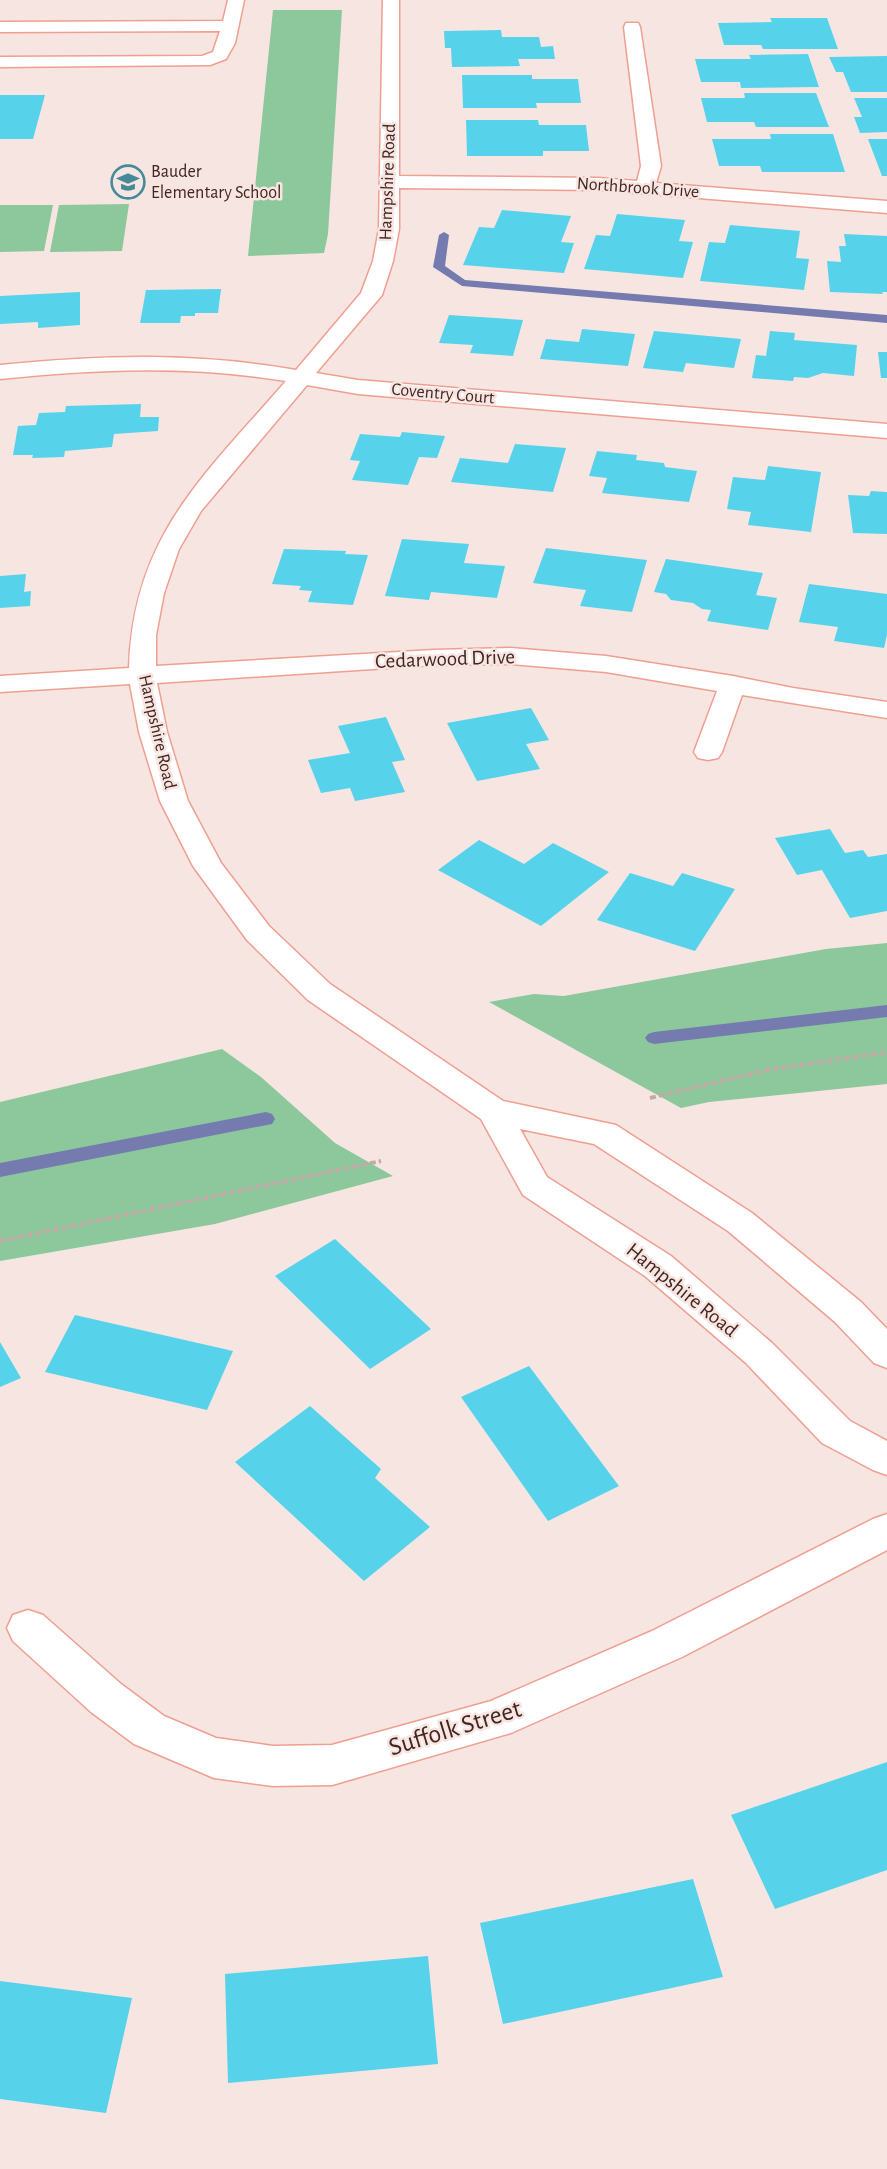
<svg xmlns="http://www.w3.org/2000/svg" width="887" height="2169" font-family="'Alegreya Sans',sans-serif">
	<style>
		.green { fill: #8cc89b }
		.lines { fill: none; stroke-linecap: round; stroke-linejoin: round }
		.stream { fill: #757bae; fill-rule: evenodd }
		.building { fill: #56d3ea }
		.minor-casing { stroke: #ef9f90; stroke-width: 3 }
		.path { stroke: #c1aba7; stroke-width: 4; stroke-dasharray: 6 3; stroke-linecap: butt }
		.minor { fill: #fff; fill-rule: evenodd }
		.labels { text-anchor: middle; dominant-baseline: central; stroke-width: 5; stroke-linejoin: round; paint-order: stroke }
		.far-poi-label { font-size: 18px; fill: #43241e; stroke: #f7e5e2; text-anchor: start }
		.far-street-label { font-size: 18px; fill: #43241e; stroke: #f7e5e2 }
		.street-label { font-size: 21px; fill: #43241e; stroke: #f7e5e2 }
		.near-street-label { font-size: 26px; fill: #43241e; stroke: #f7e5e2 }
	</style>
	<rect width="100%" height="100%" fill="#f7e5e2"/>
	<path class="green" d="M273 10H342L328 234 324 253 248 256Z
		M129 204 122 251 50 252 59 205Z
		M0 205H53L44 251 0 252Z
		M887 943V1084L709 1102 681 1108 489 1002 534 994 564 996 826 949Z
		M222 1049 261 1077 335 1143 393 1176 215 1224 0 1261V1102Z"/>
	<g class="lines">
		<path class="stream" d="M444 232 449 235 445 266 465 280 887 315V323L462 286 433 267 439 235Z
			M887 1005V1017L654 1044 648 1042 645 1038 648 1034 654 1032Z
			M266 1112 272 1114 275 1119 272 1124 0 1177V1163Z"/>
	</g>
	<path class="building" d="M770 18H827L838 49H763L761 45H724L718 23 772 22Z
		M501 30 502 37H539L541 47 553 46 555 59H518L520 66 452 67 451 48H445L444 31Z
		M808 54 819 87 741 88 740 82H701L695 59H751L749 55Z
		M887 56V92H851L843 72H836L829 57Z
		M462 75H532V79H578L581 103H536L537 108H463Z
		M744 93H816L829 127H756L754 122H707L701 98H745Z
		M0 95H45L33 139H0Z
		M854 98H887V132L860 133 854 117H862Z
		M466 120H538L539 125H586L589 151H543V156H467Z
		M770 134H833L845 172H762L760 166H719L712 139H771Z
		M868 139H887V176H882Z
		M502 210 571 216 561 242 574 243 564 273 463 265 479 227 494 228Z
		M617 214 685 220 679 241 693 242 683 278 584 269 596 235 610 236Z
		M730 225 800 231 796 258 809 259 804 290 700 281 709 242 725 243Z
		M844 234 887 236V292H882L883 294 830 292 827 261 841 262 839 246H846Z
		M221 289 218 313H195V316H181L180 323H140L146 290Z
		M80 292V325L38 328V322L0 324V296Z
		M449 315 523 320 513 356 470 353 473 345 439 343Z
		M582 329 635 334 628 366 540 359 546 339 579 342Z
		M654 331 741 339 734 368 686 363 683 372 643 368Z
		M770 331 795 333 794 340 857 345 854 376 823 373 808 378 794 377 793 381 752 378 756 355 766 356Z
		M878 352H887V378H881Z
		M141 404 140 417H159L158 431 114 434 112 447 65 451 64 457 32 458 33 455H13L18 426 36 425 39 413 65 412 66 406Z
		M402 432 445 436 437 458 419 457 408 485 352 480 360 461 350 460 360 434 400 437Z
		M515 444 566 448 553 492 451 482 460 458 508 463Z
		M597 451 637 455 636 460 664 463 665 467 697 471 689 502 602 493 607 478 589 476Z
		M768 466 821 472 811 532 748 525 751 512 727 509 733 477 765 480Z
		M871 491 887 492V534L853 533 848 495 869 496Z
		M402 539 469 544 464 563 505 566 497 598 431 592 429 600 385 596Z
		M546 548 647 560 632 612 580 606 586 590 533 583Z
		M284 549 346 551 345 554 368 555 353 605 308 602 312 591 299 590 301 586 272 584Z
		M666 559 763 573 756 595 777 598 768 630 707 621 711 610 702 609 693 603 671 600 666 594 654 592Z
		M26 574 24 592 31 591 30 606 0 608V576Z
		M809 584 887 594V635L884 648 834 641 838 627 799 622Z
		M531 708 549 740 526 744 540 769 477 781 447 723Z
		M386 717 405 760 392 762 405 792 355 801 350 788 321 793 308 760 350 753 338 726Z
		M830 829 845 853 863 850 868 857 887 854V911L850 918 822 870 797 875 775 838Z
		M479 840 524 864 553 843 609 872 541 926 438 870Z
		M630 873 673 886 682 873 735 889 695 951 597 920Z
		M335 1239 431 1329 370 1369 275 1276Z
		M75 1315 233 1351 207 1410 45 1372Z
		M0 1342 21 1378 0 1387Z
		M529 1366 619 1486 548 1521 461 1397Z
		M310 1406 381 1469 375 1478 430 1527 364 1581 235 1462Z
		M887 1762V1870L775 1909 731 1815Z
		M693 1879 723 1977 503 2024 480 1923Z
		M428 1956 438 2064 228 2083 225 1974Z
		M0 1981 132 1998 106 2113 0 2099Z"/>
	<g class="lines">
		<defs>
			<path id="minor" d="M228 0H244L235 43 226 59 210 65 0 67V57L202 56 213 52 220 31 0 32V22L223 21Z
				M383 0H399V176L598 178 637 181 641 166 624 27 626 23H638L640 27 661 166 656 183 887 201V213L598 190 399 188V229L393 261 382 295 316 373 358 380 887 424V438L358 394 307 385 201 511 179 549 164 593 156 635V666L434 650 511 648 606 656 733 676 793 688 887 702V718L742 695 722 752 718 758 708 760 698 758 694 752 717 691 606 672 511 664 434 665 157 683 167 732 188 801 221 863 269 926 330 984 503 1101 616 1125 752 1213 861 1302 887 1329V1368L874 1363 835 1322 728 1231 594 1144 520 1129 547 1177 671 1256 772 1343 850 1421 887 1441V1475L873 1470 822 1443 746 1363 645 1276 523 1195 481 1119 308 1000 247 940 193 866 160 801 139 732 130 684 0 692V676L129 668C133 535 205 475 286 381 190 365 96 369 0 379V365C103 355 193 352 296 370L361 293 373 261 379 229Z
				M887 1514V1550L682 1657 511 1733 332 1785 273 1786 214 1778 134 1744 91 1712 13 1641 7 1628 13 1615 28 1610 43 1615 121 1684 164 1716 216 1738 273 1746 332 1745 491 1701 652 1631 873 1519Z"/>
		</defs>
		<use href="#minor" class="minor-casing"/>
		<path class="path" d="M650 1098 768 1070 887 1052
			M0 1241 381 1161"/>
		<use href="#minor" class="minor"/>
	</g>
	<defs>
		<symbol id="school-ring" viewBox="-11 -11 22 22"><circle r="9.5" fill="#f7e5e2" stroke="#458a97" stroke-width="1.5"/><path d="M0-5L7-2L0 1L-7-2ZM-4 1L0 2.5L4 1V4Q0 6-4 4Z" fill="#458a97"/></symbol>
	</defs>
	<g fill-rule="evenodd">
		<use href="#school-ring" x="109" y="163" width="38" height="38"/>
	</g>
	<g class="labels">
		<g class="far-poi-label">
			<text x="151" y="172">Bauder<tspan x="151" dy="21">Elementary School</tspan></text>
		</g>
		<g class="far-street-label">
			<text transform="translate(388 182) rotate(-88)">Hampshire Road</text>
			<text transform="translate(638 188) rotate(4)">Northbrook Drive</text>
			<text transform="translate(443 394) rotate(5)">Coventry Court</text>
			<text transform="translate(157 732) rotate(77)">Hampshire Road</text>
		</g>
		<g class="street-label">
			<text transform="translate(445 659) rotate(-2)">Cedarwood Drive</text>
			<text transform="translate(682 1290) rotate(39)">Hampshire Road</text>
		</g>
		<g class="near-street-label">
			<text transform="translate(455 1728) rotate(-17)">Suffolk Street</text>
		</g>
	</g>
</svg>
